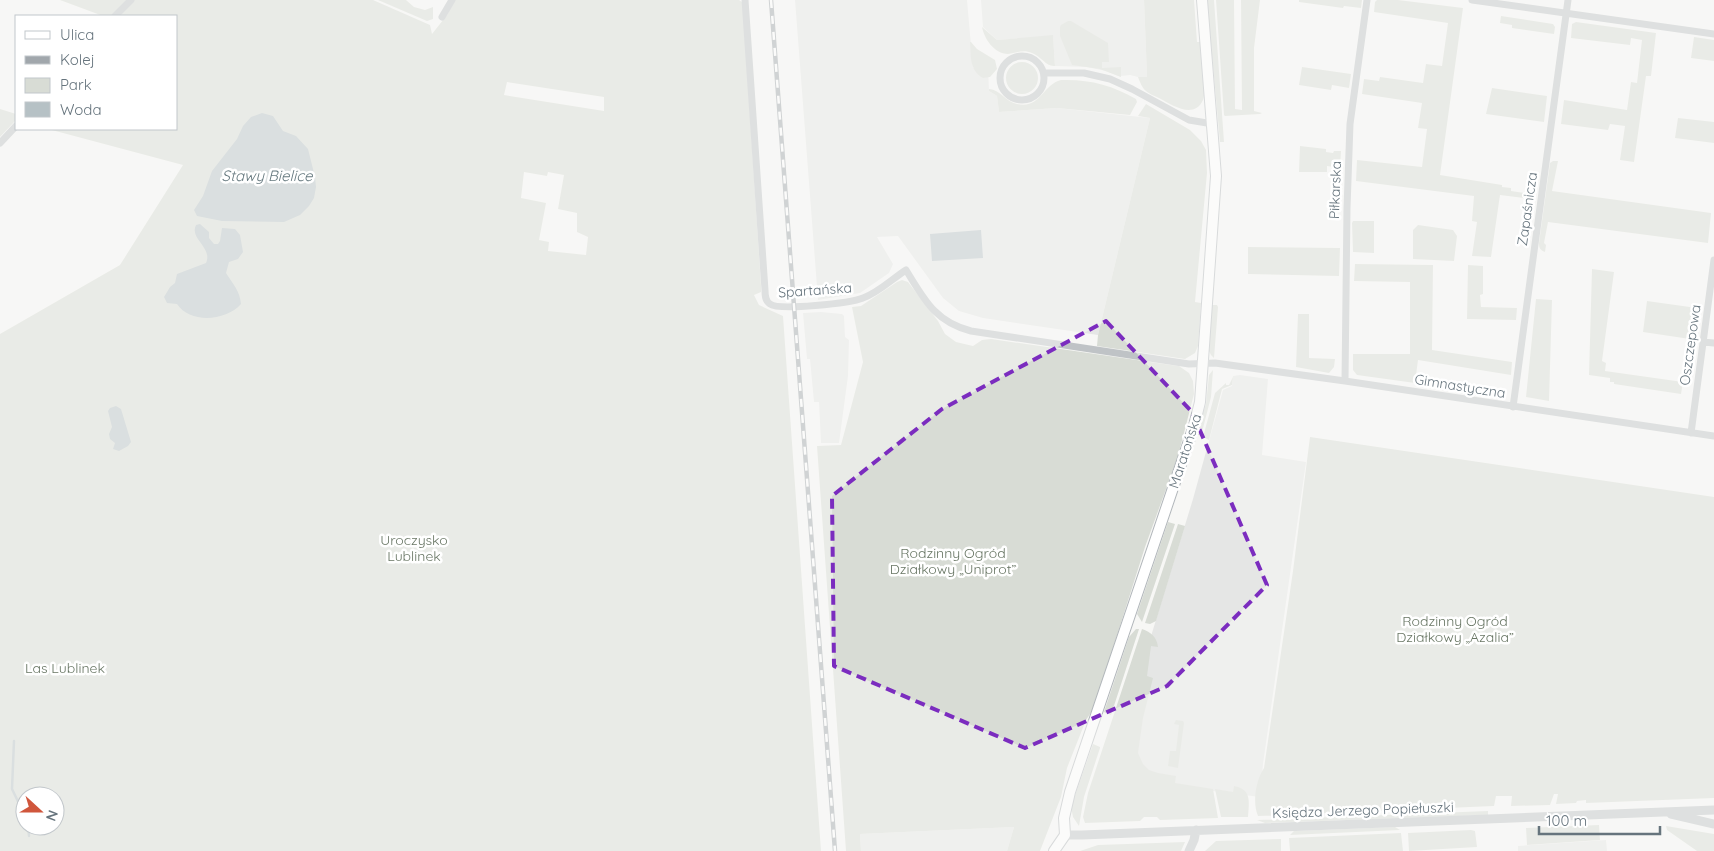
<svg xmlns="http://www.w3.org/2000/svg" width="1714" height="851" font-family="Quicksand,sans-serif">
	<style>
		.built { fill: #e5e6e5 }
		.green { fill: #d8dcd5; fill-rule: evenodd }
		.water { fill: #b6c1c5 }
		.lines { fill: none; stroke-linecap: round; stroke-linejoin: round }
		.stream { stroke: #b6c1c5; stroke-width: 2.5 }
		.secondary-casing { stroke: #b2b7bb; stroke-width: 12 }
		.minor { stroke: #bfc3c6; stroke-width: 7 }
		.tertiary { stroke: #bfc3c6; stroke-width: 9 }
		.secondary { stroke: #fff; stroke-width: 10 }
		.rail-casing { stroke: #a1a7ac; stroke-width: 4.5 }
		.rail { stroke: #fff; stroke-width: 2.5; stroke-dasharray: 8; stroke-linecap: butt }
		.marked { fill: none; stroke: #7b2cbf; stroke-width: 4; stroke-dasharray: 10 6; stroke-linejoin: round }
		.labels { text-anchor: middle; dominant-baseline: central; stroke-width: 5; stroke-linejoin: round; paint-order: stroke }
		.street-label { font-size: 14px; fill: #66747d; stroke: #fff }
		.park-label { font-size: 14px; fill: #687664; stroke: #fff }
		.water-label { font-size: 15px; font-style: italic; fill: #66797f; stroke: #fff }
	</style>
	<rect width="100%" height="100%" fill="#f7f7f5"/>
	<path class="built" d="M795 0H967L973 68 988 67 989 91 997 96 999 112 1057 108 1150 118 1098 335 983 318 959 311 943 298 898 236 877 237 893 264 889 273 860 293 818 300Z
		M981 0H1144L1147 77H1138L1130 75 1121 76V77L1106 71 1087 67 1055 66 1053 36 997 40 983 27Z
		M821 312 842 314 844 316 845 337 849 340 848 376 839 443H821L819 402H814L810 359H807L803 313Z
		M1240 375 1268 379 1262 455 1306 462 1263 764 1260 797 1174 786 1146 771 1137 756 1143 671 1152 633 1193 499 1223 390 1232 386 1233 376Z
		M1014 827 1007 851H861L860 834Z
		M1606 840 1607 851H1518V846Z"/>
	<path class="green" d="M60 0H373L430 25 432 34 447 15 455 0H739L742 2 743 9 761 285V292L754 295 759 305 783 316 821 851H0V334L120 265 183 165 48 129H176V16H103ZM507 82 604 97V111L504 95ZM524 172 547 176 548 172 564 175 558 209 577 213V232L588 237 586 255 548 251 549 242 539 240 546 203 521 198ZM25 796H55V826H25Z
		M378 0H406L414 7 425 10 433 7V19L427 21Z
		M1144 0H1194L1197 42H1200C1201 55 1207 90 1203 100 1194 120 1172 105 1159 98 1155 96 1149 94 1146 91 1142 88 1140 82 1138 77H1147Z
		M1207 0H1214L1224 142H1220Z
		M1216 0H1234L1235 109 1242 110 1241 0H1260L1254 48V111L1262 113 1260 114 1225 116 1224 115Z
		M1299 0H1362L1361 8 1344 6 1343 8 1299 2Z
		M1377 0H1398L1463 8 1440 175 1502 185V187L1511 188V191L1532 194 1531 199 1500 195 1491 257 1472 256 1477 222 1472 221 1474 196 1356 181 1357 160 1422 167 1427 129 1418 128 1422 103 1362 94 1364 79 1379 81 1380 77 1423 83 1426 64 1442 66 1448 23 1374 12 1375 2Z
		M1501 16 1553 24 1555 27 1554 34 1512 28V25L1500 23Z
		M1068 21H1071L1108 43 1109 62H1102V68L1121 67V77L1100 69 1072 65 1060 36V27L1061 25Z
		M1576 22 1656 33 1651 76H1646L1634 162 1620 160 1625 126 1610 124 1608 130 1561 124 1564 100 1627 110 1631 82 1637 83 1642 40 1631 38 1630 45 1571 38 1572 24Z
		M982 27 997 40 1053 35 1055 66C1046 67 1041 56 1032 53 1023 49 1017 53 1008 54 994 54 984 38 982 27Z
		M1694 37 1714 40V61L1691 58Z
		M970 42H971L977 49 995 60 997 69 990 77 983 78C969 70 971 56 970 42Z
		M1006 78a16 16 0 1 1 32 0a16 16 0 1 1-32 0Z
		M1302 67 1351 74 1349 88 1332 85 1331 90 1299 85Z
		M1061 80C1089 79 1112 85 1136 99L1137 102 1130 115 1057 108 999 112 997 96 989 91V89C1001 90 1006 102 1017 104 1041 109 1042 85 1061 80Z
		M1492 88 1547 96 1544 122 1486 114Z
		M1146 104 1190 130 1201 141 1206 150 1207 173 1195 302 1201 303 1198 346 1195 353 1185 359 1097 346 1098 335 1150 118 1138 116Z
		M0 109 16 114V120L0 137Z
		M1678 118 1714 122V143L1675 138Z
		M1300 146 1326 149V152L1333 153 1334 151H1341L1340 168 1327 166V172H1299Z
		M1553 161H1558L1552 191 1711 213 1708 243 1548 222 1544 243 1546 245 1545 252C1540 250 1539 248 1539 243L1550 163Z
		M1353 221H1374V253L1353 252 1352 223Z
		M1418 225 1453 230 1457 236 1454 261 1413 259V230Z
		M1248 247 1340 248 1339 276 1248 274Z
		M1355 264 1433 265 1432 350 1512 362 1511 375 1418 360 1415 383 1357 375 1353 370V354H1410V282L1354 281Z
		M1468 265 1483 266V294L1480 295 1481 307 1517 308 1516 320 1467 319Z
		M1592 269 1614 272 1602 361 1606 363 1605 371 1683 382 1681 394 1614 384V382H1610V378L1589 375Z
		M902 280 908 282 938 321 945 334 956 342 973 346 982 340 991 339 1171 365 1179 366 1189 373 1193 381 1194 394 1178 456 1145 547 1094 708 1086 720 1067 768 1061 797 1040 851H1007L1014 827 860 834 861 851H846L817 446 841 445 863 362 852 307 861 306 897 282Z
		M1536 299 1552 300 1549 401 1526 397Z
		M1647 301 1697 308 1695 323 1692 322 1690 339 1643 332Z
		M1211 305H1217L1218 307 1214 358 1211 355 1208 349Z
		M1298 314H1309V358L1335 359 1334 367 1329 373 1296 367Z
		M1213 370 1211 397 1201 436 1196 434 1206 404 1209 375Z
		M1233 377 1232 385 1222 389 1209 440 1203 437 1215 393 1226 383V385H1229Z
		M1310 437 1714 497V798L1586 803V800L1577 801 1576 803 1556 804 1558 794H1554L1550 805 1511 806 1512 796H1496L1494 806 1258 816C1252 802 1256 780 1264 768L1293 571Z
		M1168 522 1175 524 1142 622 1137 614 1138 611Z
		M1178 524 1185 526 1156 621 1150 624 1145 623Z
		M1136 629H1139L1111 715 1104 712 1129 637Z
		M1142 629C1151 632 1157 637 1158 647L1151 646 1147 676 1153 678 1143 718 1138 753 1143 764 1149 770 1158 773 1176 776 1175 783 1213 789 1218 818 1160 820 1157 817H1144L1140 821 1085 823 1083 817 1088 793Z
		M1176 720 1183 721 1184 723 1178 768 1168 766 1170 751H1176L1179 725 1174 724Z
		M1093 744 1100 747V748L1084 797 1079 826 1073 817 1071 807Z
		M1234 786C1252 789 1249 802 1248 817H1221L1215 789 1233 792Z
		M1488 811V815L1265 823 1257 820Z
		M1599 825 1600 840 1527 845 1526 828Z
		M1666 826 1714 834V851H1697L1667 830Z
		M1395 827 1400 830 1290 835 1294 831Z
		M1471 830 1475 831 1477 847 1409 851 1408 833Z
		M1401 833 1403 851H1290L1289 838Z
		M1281 839V851H1205L1216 841Z
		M1185 842 1181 851H1080L1098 845Z"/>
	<path class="water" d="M262 113 273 116 283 131 296 136 308 149 315 177 316 187 314 198 309 206 300 215 284 222 222 221 197 216 194 210 203 196 212 171 237 139 243 126 251 117Z
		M200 224 209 232V238L214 244H218L220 241 222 228 235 229 240 235 243 252 238 259 229 262 226 273C233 284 240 291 241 304 226 321 190 324 177 304L167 303 164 297 170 287 175 283 177 274 206 263C213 247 189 239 196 225Z
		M981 230 983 258 932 261 930 234Z
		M116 406 121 409 131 442 128 446 119 451 113 449 115 443 110 439 109 434 112 427 108 411 110 408Z"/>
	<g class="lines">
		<path class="stream" d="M14 741 12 789 25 816
			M28 826 29 836"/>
		<defs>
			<path id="secondary" d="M1054 851 1065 835 1064 818 1070 792 1194 426 1200 402 1216 176 1202 0"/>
		</defs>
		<use href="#secondary" class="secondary-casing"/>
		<path class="minor" d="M745 0 765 290C765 295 765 301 770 304 779 311 851 303 863 298 878 293 892 279 906 270 924 299 935 322 971 331L1189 364 1215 363 1345 381 1714 436
			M1472 0 1714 34
			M115 16 131 0
			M442 17 452 0
			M1000 78a22 22 0 1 1 44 0a22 22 0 1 1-44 0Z
			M1044 73H1084L1110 79 1132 89 1189 120 1213 124
			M0 143 16 126
			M1703 342 1714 343
			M1345 381 1347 208 1350 124 1367 0
			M1513 407 1568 0
			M1691 433 1714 260"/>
		<path class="tertiary" d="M1671 814 1714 824
			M1065 835H1082L1714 810
			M1189 851 1194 840 1196 830"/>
		<use href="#secondary" class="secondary"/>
		<defs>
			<path id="rail" d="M771 0 835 851"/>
		</defs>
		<use href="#rail" class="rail-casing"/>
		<use href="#rail" class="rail"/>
	</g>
	<path d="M0 0H1714V851H0ZM1106 321 1192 412 1267 585 1167 686 1025 748 834 666 832 496 942 409Z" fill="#f7f7f5" fill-opacity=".55" fill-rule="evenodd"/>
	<path class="marked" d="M1106 321 1192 412 1267 585 1167 686 1025 748 834 666 832 496 942 409Z"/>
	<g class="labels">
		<g class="street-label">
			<text transform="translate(1335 190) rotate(-88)">Piłkarska</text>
			<text transform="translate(1527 209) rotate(-82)">Zapaśnicza</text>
			<text transform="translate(815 290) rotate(-4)">Spartańska</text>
			<text transform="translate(1690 345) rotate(-82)">Oszczepowa</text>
			<text transform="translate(1460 386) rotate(9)">Gimnastyczna</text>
			<text transform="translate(1185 451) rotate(-72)">Maratońska</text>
			<text transform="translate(1363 810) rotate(-2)">Księdza Jerzego Popiełuszki</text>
		</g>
		<g class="park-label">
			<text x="414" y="540">Uroczysko<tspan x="414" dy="16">Lublinek</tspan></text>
			<text x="953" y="553">Rodzinny Ogród<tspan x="953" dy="16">Działkowy „Uniprot”</tspan></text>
			<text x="1455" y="621">Rodzinny Ogród<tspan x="1455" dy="16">Działkowy „Azalia”</tspan></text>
			<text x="65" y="668">Las Lublinek</text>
		</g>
		<g class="water-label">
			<text x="267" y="175">Stawy Bielice</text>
		</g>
	</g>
	<rect x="15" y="15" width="162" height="115" fill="#ffffff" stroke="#c2c7cb"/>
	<rect x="25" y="31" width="25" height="8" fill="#ffffff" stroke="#c2c7cb"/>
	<text x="60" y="40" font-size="15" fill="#66747d">Ulica</text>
	<rect x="25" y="56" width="25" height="8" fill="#a1a7ac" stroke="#c2c7cb"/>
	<text x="60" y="65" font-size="15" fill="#66747d">Kolej</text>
	<rect x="25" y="78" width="25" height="15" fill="#d8dcd5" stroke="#c2c7cb"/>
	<text x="60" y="90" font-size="15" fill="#66747d">Park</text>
	<rect x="25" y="102" width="25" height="15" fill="#b6c1c5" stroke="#c2c7cb"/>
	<text x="60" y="115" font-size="15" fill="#66747d">Woda</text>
	<g transform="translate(40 811) rotate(111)"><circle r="24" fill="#ffffff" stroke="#c2c7cb"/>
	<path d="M0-4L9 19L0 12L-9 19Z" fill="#d0563c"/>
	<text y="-8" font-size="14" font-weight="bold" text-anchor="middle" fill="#66747d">N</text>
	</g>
	<path d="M1539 826v8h121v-8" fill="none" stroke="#66747d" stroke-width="2.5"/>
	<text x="1546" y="826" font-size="15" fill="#66747d" stroke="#ffffff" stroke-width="4" paint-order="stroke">100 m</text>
</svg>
